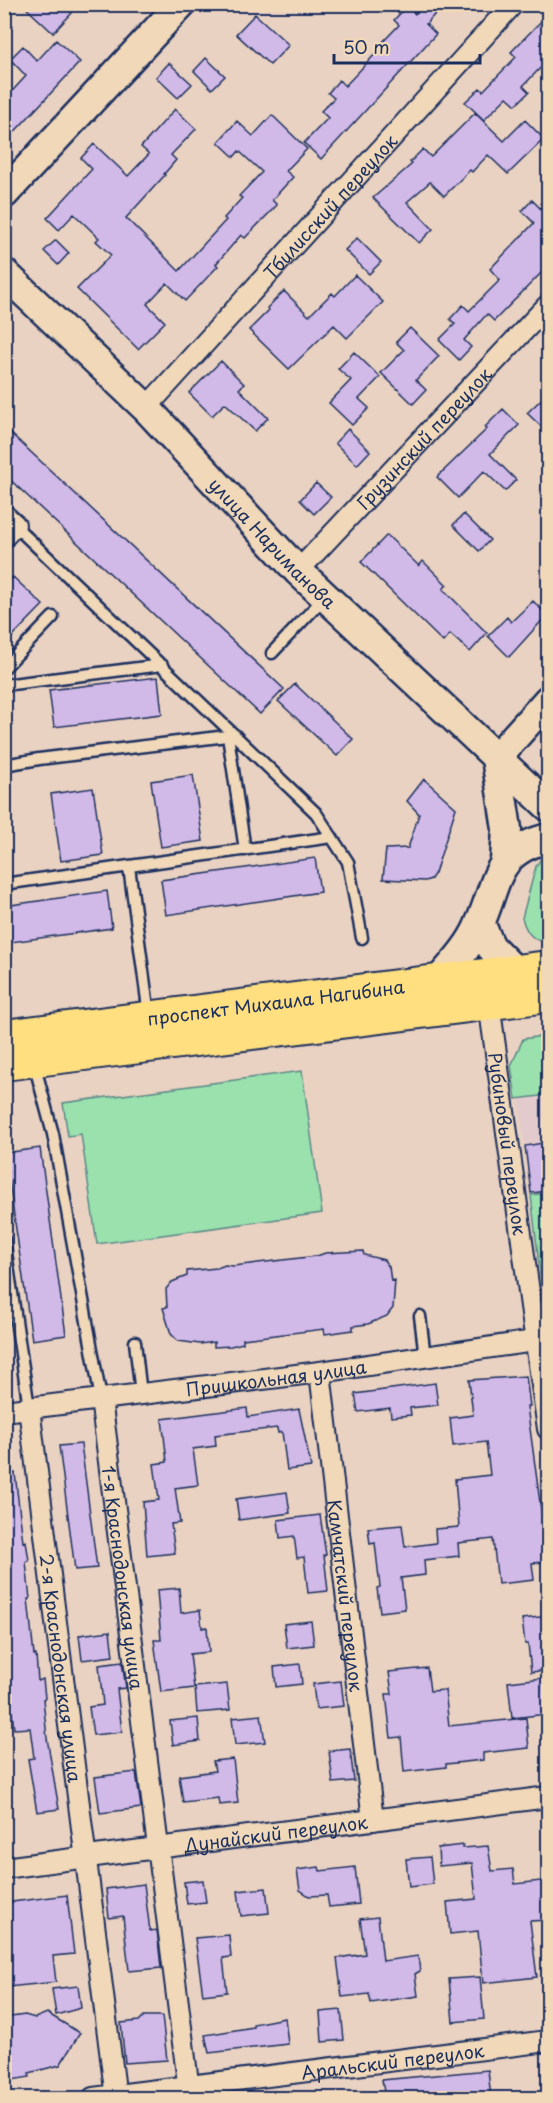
<svg xmlns="http://www.w3.org/2000/svg" width="553" height="2103" font-family="'Playpen Sans',sans-serif">
	<style>
		.built { fill: #e2cacd }
		.green { fill: #9ae1ae; stroke: #5a8886; stroke-width: 1.5 }
		.building { fill: #d1b9e8; stroke: #1b2f5e; stroke-width: 1.5 }
		.lines { fill: none; stroke-linecap: round; stroke-linejoin: round }
		.lane-casing { stroke: #1b2f5e; stroke-width: 15 }
		.street-casing { stroke: #1b2f5e; stroke-width: 24 }
		.secondary-casing { stroke: #1b2f5e; stroke-width: 33 }
		.primary-casing { stroke: #1b2f5e; stroke-width: 36 }
		.lane { stroke: #f0d8b8; stroke-width: 10 }
		.street { stroke: #f0d8b8; stroke-width: 20 }
		.secondary { stroke: #f0d8b8; stroke-width: 28 }
		.primary { stroke: #ffdf80; stroke-width: 32 }
		.labels { text-anchor: middle; dominant-baseline: central; stroke-width: 4.5; stroke-linejoin: round; paint-order: stroke }
		.street-label { font-size: 18px; fill: #1b2f5e; stroke: #f0d8b8 }
	</style>
	<rect width="100%" height="100%" fill="#ead2c2"/>
	<filter id="ink" filterUnits="userSpaceOnUse"><feTurbulence type="fractalNoise" baseFrequency=".0167" numOctaves="2"/><feDisplacementMap in="SourceGraphic" scale="12" xChannelSelector="R" yChannelSelector="G"/><feConvolveMatrix kernelMatrix="1 2 1 2 8 2 1 2 1" color-interpolation-filters="sRGB"/></filter>
	<g filter="url(#ink)">
		<path class="built" d="M548 1095V1193L531 1195 519 1098Z"/>
		<path class="green" d="M548 854V941C533 943 526 932 522 918L536 866 540 860Z
			M548 1035V1095L516 1099 511 1066 523 1039Z
			M302 1071 322 1213 97 1244 81 1134 68 1136 63 1103Z
			M548 1193V1327L546 1325 531 1195Z"/>
		<path class="building" d="M22 4H63L72 13 53 33Z
			M424 4H444L426 24 436 34 321 159 304 143 328 118 321 111 334 98 328 93 339 80 345 86 380 49 378 47 399 25 394 20 407 6 415 14Z
			M549 13V59L523 86 529 92 516 105 507 97 484 120 465 102 480 88 483 91 516 57 511 52Z
			M255 14 289 45 270 65 236 34Z
			M56 40 80 62 4 143V100L26 76 10 59 23 46 37 61Z
			M206 58 225 76 212 89 194 71Z
			M169 63 192 84 178 98 156 77Z
			M175 109 196 129 171 155 176 160 164 174 165 175 126 218 179 271 226 220 224 218 242 198 239 196 262 172 239 151 234 157 218 142 237 121 253 136 272 115 307 149 286 171 293 177 272 200 277 205 245 238 241 235 216 264 218 266 185 301 167 283 147 304 165 322 138 349 77 289 111 255 96 241 99 238 74 214 59 230 47 218 92 169 81 158 94 144 128 176 149 154 141 147Z
			M475 113 504 141 525 120 544 139 508 174 488 155 472 172 470 170 444 196 430 182 407 202 433 229 419 243 373 198 412 164 410 162 423 149 431 157Z
			M532 200 544 212 549 208 548 266 494 321 487 314 464 340 471 347 459 360 439 340 455 324 450 319 463 305 469 311 500 280 490 269 534 223 522 211Z
			M357 238 381 262 369 274 345 250Z
			M56 240 69 253 58 265 44 251Z
			M355 275 383 302 347 338 334 325 289 369 249 330 269 310 267 308 284 291 309 316 332 293 335 296Z
			M410 328 439 356 416 380 426 390 413 404 381 373 404 350 396 342Z
			M354 352 380 377 359 399 369 408 352 425 329 403 351 380 338 369Z
			M221 361 244 384 239 389 268 418 255 431 225 403 212 416 189 393Z
			M549 392V434L527 413Z
			M503 409 519 425 490 454 516 480 505 491 484 471 458 498 437 477 487 429 485 427Z
			M4 427 284 689 260 714 4 474Z
			M348 429 370 451 357 465 335 443Z
			M316 483 331 497 314 514 300 500Z
			M464 514 490 540 479 551 453 525Z
			M387 535 419 566 423 561 447 585 443 589 487 633 470 652 450 634 443 642 361 562Z
			M13 577 43 605 4 645V586Z
			M533 601 547 615 509 657 488 636 507 617 511 622Z
			M158 677 162 714 54 727 49 690Z
			M295 684 353 739 337 756 278 701Z
			M193 775 203 841 161 847 151 781Z
			M424 779 456 808 435 873 431 879 425 881 383 879 386 849 408 848 419 814 407 801Z
			M93 788 103 855 61 861 51 794Z
			M315 858 320 892 166 915 161 880Z
			M107 891 112 928 4 943V906Z
			M549 1142V1191L531 1193 525 1146Z
			M40 1148 66 1335 32 1340 5 1153Z
			M363 1251 364 1255 384 1260 389 1267 391 1281 395 1280 393 1308 387 1316 368 1324 353 1326V1330L325 1334 324 1329 243 1339V1343L231 1346 214 1347V1342L200 1344 178 1341 171 1334 163 1308 167 1307 166 1289 172 1282 187 1276V1271L217 1268 225 1265 233 1266 317 1256 325 1253Z
			M526 1376 530 1406H527L548 1562 532 1563 534 1580 498 1584 493 1539 458 1543 459 1556 424 1560 425 1575 401 1578 405 1609 380 1612 377 1588 380 1587 375 1543 370 1544 368 1528 402 1525 405 1547 436 1543 435 1529 459 1527 455 1479 490 1475 486 1442 453 1446 450 1418 473 1415 469 1380Z
			M435 1383 438 1405 410 1408 411 1415 391 1417 390 1408 358 1412 355 1394Z
			M247 1408 248 1417 299 1409 311 1467 287 1470 282 1432 278 1433 277 1428 215 1435 216 1446 193 1449 198 1485 175 1488 180 1523 171 1524 175 1553 147 1556 143 1502 159 1500 154 1464 167 1462 162 1419Z
			M81 1444 97 1568 75 1570 59 1446Z
			M4 1473H15L23 1542 26 1541 29 1561 26 1562 30 1599H28L34 1655H36L38 1681 43 1679 45 1698 43 1699 47 1738 59 1809 37 1812 28 1759 34 1758 30 1728 14 1729 10 1697 4 1698V1658L10 1657 4 1611V1580L10 1579 4 1537Z
			M287 1492 290 1513 239 1520 236 1499Z
			M320 1515 326 1555H324L328 1591 308 1593 304 1557 297 1558 294 1536 280 1538 278 1520Z
			M179 1588 181 1613 200 1610 202 1628 207 1627 209 1652 190 1654 194 1688 161 1692 154 1640H161L157 1590Z
			M549 1616V1670L531 1672 528 1644H525L522 1619Z
			M311 1621 314 1645 287 1648 284 1624Z
			M110 1631 113 1656 82 1660 79 1635Z
			M122 1662 126 1688 117 1689 122 1732 93 1735 89 1707 103 1705 99 1665Z
			M300 1664 302 1684 276 1687 274 1667Z
			M427 1668 430 1691 445 1690 449 1726 526 1718 529 1748 483 1753V1760L446 1764V1767L404 1772 401 1737 391 1738 386 1694H392L389 1672Z
			M543 1678 547 1714 512 1718 508 1682Z
			M341 1681 344 1706 316 1709 313 1684Z
			M227 1684 230 1710 197 1713 195 1687Z
			M261 1715 265 1742 235 1745 232 1718Z
			M198 1718 200 1741 173 1745 170 1721Z
			M350 1749 354 1781 333 1783 329 1751Z
			M233 1759 238 1803 219 1805 218 1798 183 1802 179 1776 215 1771 213 1761Z
			M136 1772 141 1808 100 1813 95 1777Z
			M463 1845V1848L488 1846 492 1871 513 1869 515 1884 549 1880V1920L530 1921 537 1977 483 1983 478 1931 450 1934 447 1902 476 1899 472 1863 439 1866 438 1848Z
			M430 1857 433 1884 409 1887 406 1859Z
			M319 1867 320 1871 355 1867 359 1904 329 1907 327 1895 309 1896 300 1890 297 1870Z
			M203 1880 206 1902 187 1904 184 1882Z
			M144 1884 150 1931 157 1930 161 1968 129 1971 123 1916 109 1918 106 1889Z
			M266 1888 269 1913 241 1916 238 1891Z
			M67 1895 74 1954 53 1956 56 1982 8 1987 5 1967H8L4 1940V1903Z
			M378 1917 383 1961 418 1956 420 1971 415 1974 418 1996 371 2003 369 1994 342 1997 337 1958 365 1954 360 1919Z
			M229 1935 231 1957 223 1958 227 1992 203 1995 195 1938Z
			M480 1977 484 2019 453 2022 449 1979Z
			M78 1986 81 2008 56 2015 52 1989Z
			M341 2010 344 2040 322 2042 320 2012Z
			M47 2013 80 2033 60 2065 29 2073 30 2077 6 2081 4 2070V2018L25 2015 35 2018Z
			M144 2016H162L167 2060 125 2063 121 2023 139 2021Z
			M285 2018 288 2044 209 2053 205 2035 253 2027V2024Z
			M488 2070 491 2098H385L382 2080Z"/>
		<g class="lines">
			<defs>
				<path id="lane" d="M13 524 316 813 348 862 362 938
					M272 653 325 597
					M4 668 53 617
					M4 685 162 665
					M228 736 245 850
					M4 765 39 759 235 735
					M129 867 149 1015
					M4 884 332 837
					M34 1063 53 1134 101 1399
					M4 1239 29 1408
					M420 1316 425 1357
					M135 1342 141 1394"/>
				<g id="street">
					<path id="s1" d="M146 408 513 4"/>
					<path d="M4 515 15 525 4 537"/>
					<path id="s2" d="M298 571 548 305"/>
					<path id="s3" d="M489 1003 548 1429"/>
					<path id="s4" d="M320 1372 373 1820"/>
					<path id="s5" d="M101 1399 190 2098"/>
					<path id="s6" d="M29 1408 116 2098"/>
					<path id="s7" d="M4 1411 320 1372 548 1339"/>
					<path id="s8" d="M4 1868 548 1797"/>
					<path id="s9" d="M93 2098 548 2041"/>
				</g>
				<g id="secondary">
					<path d="M4 194 181 4"/>
					<path id="s10" d="M4 273 146 408 298 571 548 806"/>
					<path d="M496 758 507 829 505 861"/>
					<path d="M496 758 548 700"/>
					<path d="M480 923 491 947 528 984"/>
					<path d="M440 979C455 962 471 945 480 923 499 880 494 852 548 838"/>
				</g>
				<g id="primary">
					<path id="s11" d="M4 1036 548 967"/>
					<path d="M4 1064 548 996"/>
				</g>
			</defs>
			<use href="#lane" class="lane-casing"/>
			<use href="#street" class="street-casing"/>
			<use href="#secondary" class="secondary-casing"/>
			<use href="#primary" class="primary-casing"/>
			<use href="#lane" class="lane"/>
			<use href="#street" class="street"/>
			<use href="#secondary" class="secondary"/>
			<use href="#primary" class="primary"/>
		</g>
	</g>
	<g class="labels">
		<g class="street-label">
			<text stroke="none"><textPath href="#s1" startOffset="273">Тбилисский переулок</textPath></text>
			<text stroke="none"><textPath href="#s2" startOffset="183">Грузинский переулок</textPath></text>
			<text stroke="none"><textPath href="#s10" startOffset="381">улица Нариманова</textPath></text>
			<text stroke="none"><textPath href="#s11" startOffset="274">проспект Михаила Нагибина</textPath></text>
			<text stroke="none"><textPath href="#s3" startOffset="142">Рубиновый переулок</textPath></text>
			<text stroke="none"><textPath href="#s7" startOffset="274">Пришкольная улица</textPath></text>
			<text stroke="none"><textPath href="#s5" startOffset="180">1-я Краснодонская улица</textPath></text>
			<text stroke="none"><textPath href="#s4" startOffset="225">Камчатский переулок</textPath></text>
			<text stroke="none"><textPath href="#s6" startOffset="262">2-я Краснодонская улица</textPath></text>
			<text stroke="none"><textPath href="#s8" startOffset="274">Дунайский переулок</textPath></text>
			<text stroke="none"><textPath href="#s9" startOffset="302">Аральский переулок</textPath></text>
		</g>
	</g>
	<rect width="553" height="2103" fill="none" stroke="#f0d8b8" stroke-width="24"/>
	<rect x="12" y="12" width="529" height="2079" fill="none" stroke="#1b2f5e" stroke-width="2" filter="url(#ink)"/>
	<path d="M334 54v9h146v-9" fill="none" stroke="#1b2f5e" stroke-width="3"/>
	<text x="343" y="54" font-size="18" fill="#1b2f5e" stroke="#f0d8b8" stroke-width="4.5" paint-order="stroke">50 m</text>
</svg>
